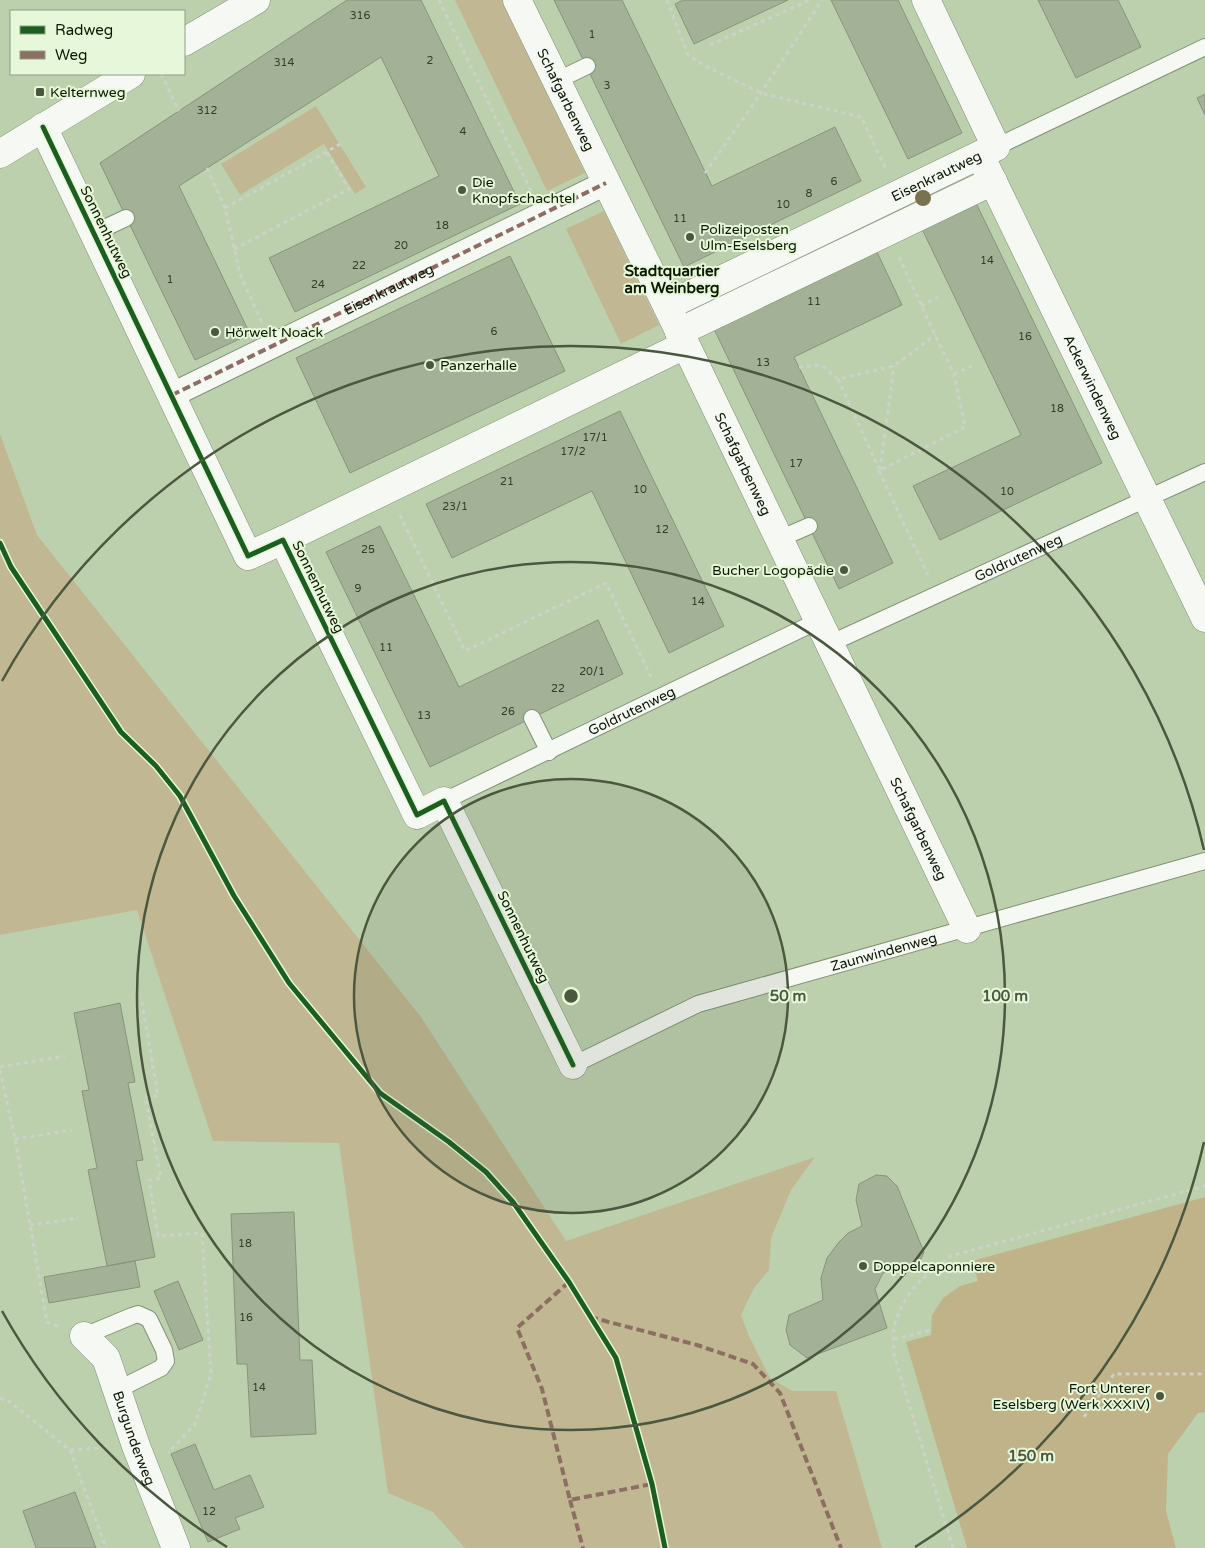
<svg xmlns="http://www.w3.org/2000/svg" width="1205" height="1548" font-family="'Varela Round',sans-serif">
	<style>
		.green { fill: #c1b792 }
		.forest { fill: #c0b389 }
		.building { fill: #a3b197; stroke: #86957a }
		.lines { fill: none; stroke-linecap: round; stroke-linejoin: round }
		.service-casing { stroke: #839177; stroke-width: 18 }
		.pedestrian-casing { stroke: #839177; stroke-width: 26 }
		.minor-casing { stroke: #839177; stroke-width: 29 }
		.tertiary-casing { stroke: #839177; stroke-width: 29 }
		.path { stroke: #ccd2c8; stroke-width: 3; stroke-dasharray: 4 4; stroke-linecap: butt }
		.service { stroke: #f5f8f3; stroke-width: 16 }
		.pedestrian { stroke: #f5f8f3; stroke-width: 24 }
		.minor { stroke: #f5f8f3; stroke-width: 28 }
		.tertiary { stroke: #f5f8f3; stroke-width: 28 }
		.quiet { stroke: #8d6e63; stroke-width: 4; stroke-dasharray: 8 4; stroke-linecap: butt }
		.cycleway-casing { stroke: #e7f8da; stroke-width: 8 }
		.cycleway { stroke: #1b5e20; stroke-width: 5 }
		.tree { fill: #79724e }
		.ring { fill: none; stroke: #4b583f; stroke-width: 2.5 }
		.poi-dot { fill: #4b583f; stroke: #e7f8da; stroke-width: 2 }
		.labels { text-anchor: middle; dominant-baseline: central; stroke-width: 4; stroke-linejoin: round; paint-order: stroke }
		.number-label { font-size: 11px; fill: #323e28 }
		.poi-label { font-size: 14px; fill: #0d1803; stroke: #e7f8da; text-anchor: start }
		.street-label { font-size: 14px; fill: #0d1803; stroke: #e7f8da }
		.neighbourhood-label { font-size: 15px; font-weight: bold; fill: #0d1803; stroke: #e7f8da }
		.centre { fill: #4b583f; stroke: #e7f8da; stroke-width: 2.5 }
		.ring-label { font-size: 15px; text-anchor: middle; font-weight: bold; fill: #4b583f; stroke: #e7f8da; stroke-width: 4; stroke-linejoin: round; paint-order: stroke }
	</style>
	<rect width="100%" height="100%" fill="#bdd0ae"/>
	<path class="green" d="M455 0H502L585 173 547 191Z
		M316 106 366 187 355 194 324 144 240 195 221 164Z
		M604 211 659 325 621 344 566 229Z
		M0 434 37 535 421 1017 566 1241 815 1157 791 1190 771 1238 769 1270 754 1288 741 1315 749 1336 770 1378 792 1391H836L882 1548H465L433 1512 388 1493 339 1143 213 1141 137 910 0 935Z"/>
	<path class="forest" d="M1205 1197V1412L1198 1413 1168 1454 1166 1511 1176 1548H967L906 1342 931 1335 932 1315 943 1298 960 1286 978 1281 972 1261Z"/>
	<path class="building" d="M347 0H421L520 204 295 312 269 258 439 176 381 57 179 186 250 334 195 360 100 163Z
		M554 0H622L712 186 835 127 861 181 684 267Z
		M683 0H788L694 44 675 4Z
		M831 0H898L962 133 908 159Z
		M1038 0H1118L1141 47 1076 78Z
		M1205 94V115L1197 98Z
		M976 203 1102 463 940 540 913 486 1021 435 922 229Z
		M877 252 902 305 794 357 893 563 839 589 714 329Z
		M510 256 565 371 350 473 296 358Z
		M620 411 724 626 669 653 592 491 452 558 426 504Z
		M380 526 459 687 598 620 623 674 430 767 326 552Z
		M120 1003 135 1082 128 1083 143 1160 136 1161 155 1257 107 1266 88 1170 97 1168 82 1091 89 1090 74 1013Z
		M876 1175 887 1176 897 1186 924 1252 921 1259 883 1273 875 1289 887 1328 807 1358 790 1345 786 1330 789 1315 823 1300 821 1278 827 1258 839 1242 848 1233 862 1226 856 1200 859 1184Z
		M294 1212 300 1360H312L316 1434 251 1437 247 1364H237L231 1214Z
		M135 1261 140 1287 49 1303 44 1277Z
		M178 1281 203 1340 179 1350 154 1291Z
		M195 1444 214 1490 250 1475 264 1507 235 1518 240 1529 208 1542 171 1454Z
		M75 1492 96 1548H36L23 1511Z"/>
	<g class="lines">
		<defs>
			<g id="service">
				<path d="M556 81 587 66"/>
				<path d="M996 147 1205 47"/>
				<path d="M94 233 126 218"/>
				<path d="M779 539 809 526"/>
				<path id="s1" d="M829 644 1205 472"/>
				<path d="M532 718 549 752"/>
				<path id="s2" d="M444 801 818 621"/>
				<path id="s3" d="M573 1065 698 1004 1205 861"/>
				<path d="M84 1336 132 1316 138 1314 149 1319 164 1350 166 1361 161 1368 117 1390"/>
			</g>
			<path id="pedestrian" d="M172 395 606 183"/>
			<g id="minor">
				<path id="s4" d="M517 0 667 306 967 929"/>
				<path d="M43 127 248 556 283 540 417 815 444 801 573 1065"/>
				<path id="s5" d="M980 155 1205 618"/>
				<path id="s6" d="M667 306 996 147 926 0"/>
				<path d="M679 332 993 181"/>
				<path d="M283 540 685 345"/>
				<path id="s7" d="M84 1336 106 1358 136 1446 176 1548"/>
			</g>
			<path id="tertiary" d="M184 42 256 0
				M0 154 131 74"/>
		</defs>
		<use href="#service" class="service-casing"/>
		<use href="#pedestrian" class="pedestrian-casing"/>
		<use href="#minor" class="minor-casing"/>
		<use href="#tertiary" class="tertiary-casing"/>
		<path class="path" d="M439 0 531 191
			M667 0 688 55 705 66 761 93 861 117 886 169
			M710 45 810 0
			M161 74 179 111
			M207 168 225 208 240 274 262 323
			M705 173 761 93 822 0
			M225 208 344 142
			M234 249 349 189 326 151
			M899 257 935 335 954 374 965 427 879 471 928 575
			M921 306 938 297
			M799 367 821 365 838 379 894 366 935 335
			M954 374 972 366
			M838 379 879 469
			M880 470 894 366
			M400 515 465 651 606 583 651 677
			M142 1002 158 1096 145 1097 161 1178 149 1180 158 1236 202 1233 211 1374 195 1424 168 1453
			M0 1067 65 1056
			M0 1070 15 1139 47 1322 59 1327
			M15 1139 72 1130
			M30 1225 78 1218
			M894 1339 931 1330
			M0 1398 10 1402 70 1450 106 1448
			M1084 1417 1114 1374H1205
			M70 1450 106 1548
			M953 1548 894 1355C894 1346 892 1333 895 1324 904 1291 925 1275 951 1256L1205 1186"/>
		<use href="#service" class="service"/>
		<use href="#pedestrian" class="pedestrian"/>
		<use href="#minor" class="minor"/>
		<use href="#tertiary" class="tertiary"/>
		<g class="quiet">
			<path id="s8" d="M172 395 606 183"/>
			<path d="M569 1282 517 1328 542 1389 570 1500 652 1484"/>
			<path d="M590 1317 697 1345 753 1364 780 1393 841 1548"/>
			<path d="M570 1500 583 1548"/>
		</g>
		<defs>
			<path id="cycleway" d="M43 127 248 556 283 540 417 815 444 801 573 1065
				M0 543 11 567 121 732 156 766 180 796 234 896 289 983 380 1093 449 1142 486 1172 513 1202 569 1282 616 1358 652 1484 665 1548"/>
		</defs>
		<use href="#cycleway" class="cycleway-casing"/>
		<use href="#cycleway" class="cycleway"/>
	</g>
	<circle class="tree" cx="923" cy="198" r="8"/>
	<circle cx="571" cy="996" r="217" fill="#4b583f" fill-opacity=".12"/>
	<g class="ring">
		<circle cx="571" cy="996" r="217"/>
		<circle cx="571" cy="996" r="434"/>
		<path d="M1204 1142A650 650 0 0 1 915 1547M227 1547A650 650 0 0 1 2 1311M2 681A650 650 0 0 1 1204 850"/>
	</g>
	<g class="poi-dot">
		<rect x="35" y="87" width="10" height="10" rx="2.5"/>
		<circle cx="462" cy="190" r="5"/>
		<circle cx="690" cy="237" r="5"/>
		<circle cx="215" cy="332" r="5"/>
		<circle cx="430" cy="365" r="5"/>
		<circle cx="844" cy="570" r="5"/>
		<circle cx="863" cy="1266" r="5"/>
		<circle cx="1160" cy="1396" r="5"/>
	</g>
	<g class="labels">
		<g class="number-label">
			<text x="360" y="15">316</text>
			<text x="592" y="34">1</text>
			<text x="430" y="60">2</text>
			<text x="284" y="62">314</text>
			<text x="607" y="85">3</text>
			<text x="207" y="110">312</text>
			<text x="463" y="131">4</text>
			<text x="834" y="181">6</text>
			<text x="809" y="193">8</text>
			<text x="783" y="204">10</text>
			<text x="680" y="218">11</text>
			<text x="442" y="225">18</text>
			<text x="401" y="245">20</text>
			<text x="987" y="260">14</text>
			<text x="359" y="265">22</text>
			<text x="170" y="279">1</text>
			<text x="318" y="284">24</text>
			<text x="814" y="301">11</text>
			<text x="494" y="331">6</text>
			<text x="1025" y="336">16</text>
			<text x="763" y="362">13</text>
			<text x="1057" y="408">18</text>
			<text x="595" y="437">17/1</text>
			<text x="573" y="451">17/2</text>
			<text x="796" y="463">17</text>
			<text x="507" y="481">21</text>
			<text x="640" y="489">10</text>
			<text x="1007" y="491">10</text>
			<text x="455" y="506">23/1</text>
			<text x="662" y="529">12</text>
			<text x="368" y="549">25</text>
			<text x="358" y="588">9</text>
			<text x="698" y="601">14</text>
			<text x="386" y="647">11</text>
			<text x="592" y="671">20/1</text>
			<text x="558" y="688">22</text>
			<text x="508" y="711">26</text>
			<text x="424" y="715">13</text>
			<text x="245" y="1243">18</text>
			<text x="246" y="1317">16</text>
			<text x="259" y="1387">14</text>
			<text x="209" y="1511">12</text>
		</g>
		<g class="poi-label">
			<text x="50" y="92">Kelternweg</text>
			<text x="472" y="182">Die<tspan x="472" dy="16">Knopfschachtel</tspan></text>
			<text x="700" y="229">Polizeiposten<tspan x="700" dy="16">Ulm-Eselsberg</tspan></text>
			<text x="225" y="332">Hörwelt Noack</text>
			<text x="440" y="365">Panzerhalle</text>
			<text x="834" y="570" text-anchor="end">Bucher Logopädie</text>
			<text x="873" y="1266">Doppelcaponniere</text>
			<text x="1150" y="1388" text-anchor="end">Fort Unterer<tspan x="1150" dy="16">Eselsberg (Werk XXXIV)</tspan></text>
		</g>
		<g class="street-label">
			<text stroke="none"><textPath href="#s4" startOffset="111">Schafgarbenweg</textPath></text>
			<text stroke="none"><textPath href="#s6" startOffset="299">Eisenkrautweg</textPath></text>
			<text transform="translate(106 232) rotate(64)">Sonnenhutweg</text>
			<text stroke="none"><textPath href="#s8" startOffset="241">Eisenkrautweg</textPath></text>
			<text stroke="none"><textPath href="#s5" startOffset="258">Ackerwindenweg</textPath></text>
			<text stroke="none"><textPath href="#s4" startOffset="516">Schafgarbenweg</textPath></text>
			<text stroke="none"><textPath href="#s1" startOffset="208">Goldrutenweg</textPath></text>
			<text transform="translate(318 587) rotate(64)">Sonnenhutweg</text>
			<text stroke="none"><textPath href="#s2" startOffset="208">Goldrutenweg</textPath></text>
			<text stroke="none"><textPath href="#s4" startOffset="921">Schafgarbenweg</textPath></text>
			<text transform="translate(523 937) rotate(64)">Sonnenhutweg</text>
			<text stroke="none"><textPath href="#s3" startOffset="332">Zaunwindenweg</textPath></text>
			<text stroke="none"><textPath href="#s7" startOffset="116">Burgunderweg</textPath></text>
		</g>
		<g class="neighbourhood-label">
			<text x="672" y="271">Stadtquartier<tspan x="672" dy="17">am Weinberg</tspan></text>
		</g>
	</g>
	<circle cx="571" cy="996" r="8" class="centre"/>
	<g class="ring-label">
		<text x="788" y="1001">50 m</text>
		<text x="1005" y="1001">100 m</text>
		<text x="1031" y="1461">150 m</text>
	</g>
	<rect x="10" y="10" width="175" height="65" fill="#e7f8da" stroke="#909e84"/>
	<rect x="20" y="26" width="25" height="8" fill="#1b5e20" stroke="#909e84"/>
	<text x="55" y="35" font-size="15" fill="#0d1803">Radweg</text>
	<rect x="20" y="51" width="25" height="8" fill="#8d6e63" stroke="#909e84"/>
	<text x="55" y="60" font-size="15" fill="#0d1803">Weg</text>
</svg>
